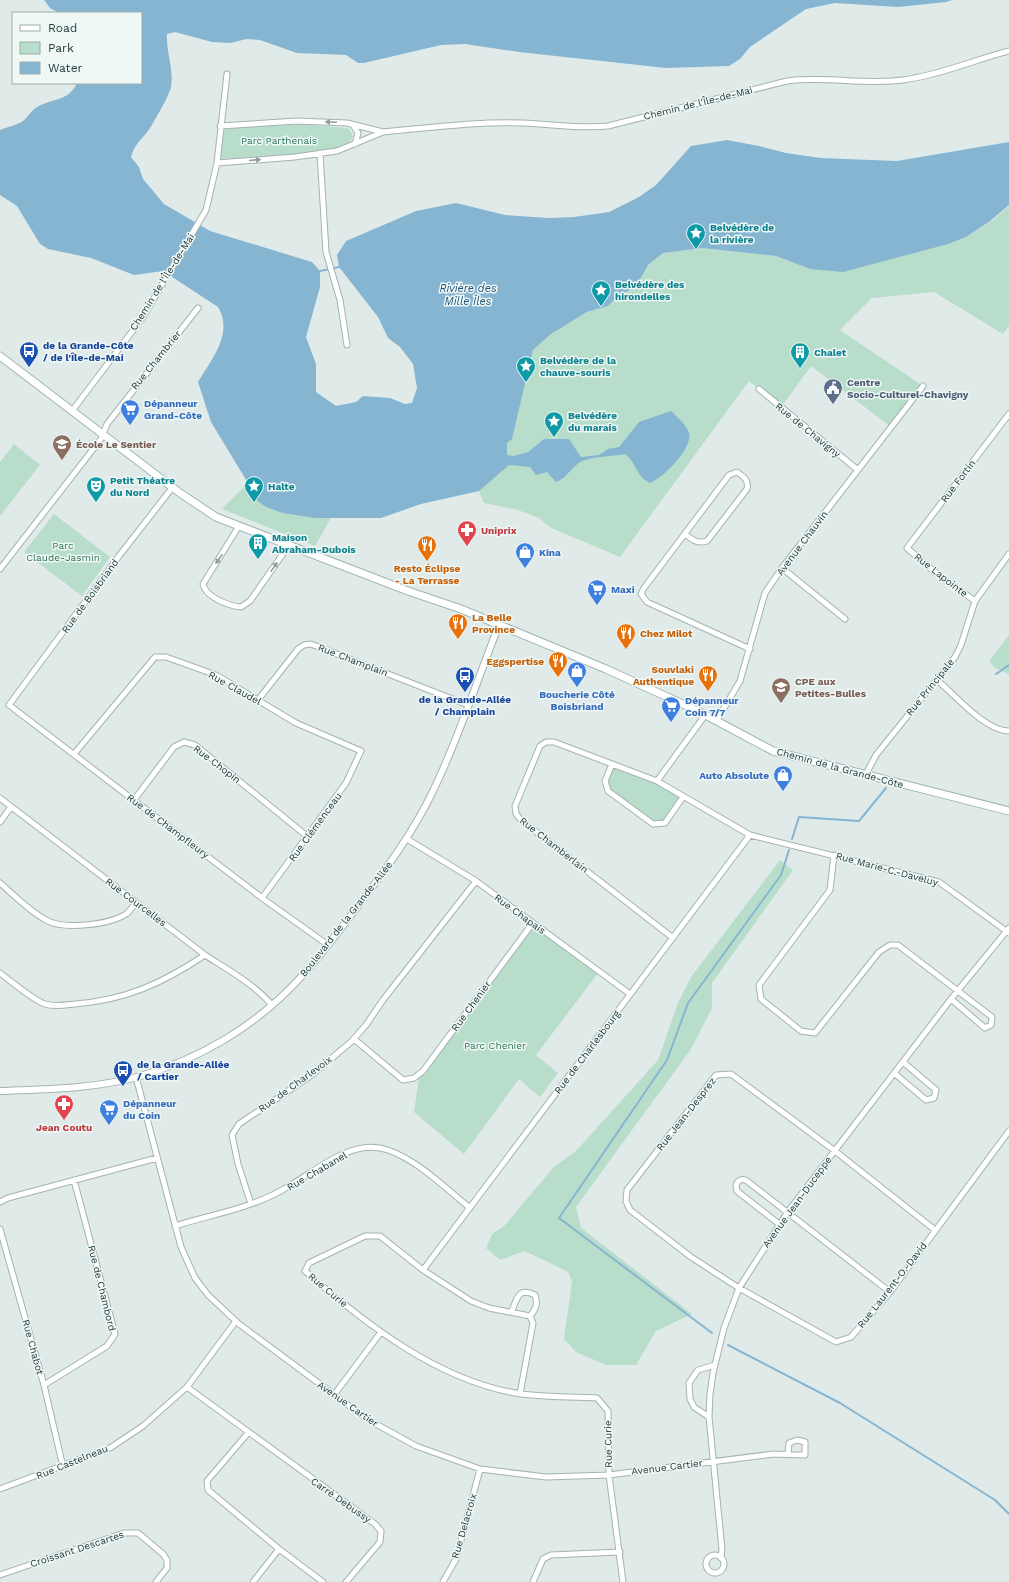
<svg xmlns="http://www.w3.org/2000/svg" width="1009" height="1582" font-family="'Work Sans',sans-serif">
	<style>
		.green { fill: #b8ddcb }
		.water { fill: #86b5d2 }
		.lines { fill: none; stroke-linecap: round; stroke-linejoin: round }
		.stream { stroke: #86b5d2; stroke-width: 2 }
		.minor-casing { stroke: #a3b3b1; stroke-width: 7 }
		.tertiary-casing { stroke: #a3b3b1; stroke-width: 8 }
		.secondary-casing { stroke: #9eb7b4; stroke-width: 9 }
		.minor { stroke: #fff; stroke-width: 5 }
		.tertiary { stroke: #fff; stroke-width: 6 }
		.secondary { stroke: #fff; stroke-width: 7 }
		.oneway { fill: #909e9d }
		.labels { text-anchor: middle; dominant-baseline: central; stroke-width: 3; stroke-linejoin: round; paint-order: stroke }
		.street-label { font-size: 10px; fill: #203c3b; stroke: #f0f8f6 }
		.park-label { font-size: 10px; fill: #2a7457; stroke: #f0f8f6 }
		.culture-label { font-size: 10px; font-weight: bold; fill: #0d838f; stroke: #f0f8f6; text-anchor: start }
		.transit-label { font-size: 10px; font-weight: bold; fill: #164399; stroke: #f0f8f6; text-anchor: start }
		.service-label { font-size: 10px; font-weight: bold; fill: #4e5e75; stroke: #f0f8f6; text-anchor: start }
		.shop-label { font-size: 10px; font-weight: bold; fill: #366cbe; stroke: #f0f8f6; text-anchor: start }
		.education-label { font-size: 10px; font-weight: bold; fill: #785e54; stroke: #f0f8f6; text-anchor: start }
		.health-label { font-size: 10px; font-weight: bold; fill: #be3a42; stroke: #f0f8f6; text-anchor: start }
		.food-label { font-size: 10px; font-weight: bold; fill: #c56008; stroke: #f0f8f6; text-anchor: start }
		.water-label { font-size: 11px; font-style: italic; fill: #195379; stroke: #f0f8f6 }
	</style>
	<rect width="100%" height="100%" fill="#e0ebe9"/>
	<path class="green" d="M298 124 347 128 350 130 353 136 349 144C310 159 262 156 220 159L223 128Z
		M1009 206V326L1003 334 934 292 872 298 840 330 923 386 891 427 811 366 782 406 749 381 620 557 551 528 539 518 518 510 484 503 479 491 491 479 507 455V443L512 438 533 350 551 334 587 312 608 306 618 296 636 287 648 265 663 253 702 248 776 256 810 269 880 262 968 236 992 221Z
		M14 444 40 465 0 516V462Z
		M248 483 255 499 315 518H331L315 546 222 509Z
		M54 514 110 557 82 596 24 552Z
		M1009 635V674L995 668 989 661Z
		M612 764 657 781 683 797 665 823 653 824 608 791 605 781Z
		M780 860 793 870 712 983V1008L691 1049 576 1207 581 1228 692 1314 656 1331 636 1365H606L576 1352 564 1339 572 1281 568 1272 525 1251 500 1260 486 1248 492 1234 504 1226 554 1167 576 1151 658 1060 678 1003 691 977Z
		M532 924 599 972 536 1055 558 1073 540 1097 519 1079 464 1154 414 1112 419 1078Z"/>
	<path class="water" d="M44 0H952L946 2 898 7 835 3 806 9 750 47 740 59 729 66 666 68 519 52 465 44 441 45 364 63H358L346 55 297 53 260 40 246 39 231 43 212 42 175 32 167 34C166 52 174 69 171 87 170 94 153 124 148 131 141 140 134 145 131 157L139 167 143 179 164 204 210 231 312 262 320 271V287L306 337 316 364V392L336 406 356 402 363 396 390 398 405 404 412 403 417 388 413 364 400 347 388 338 378 317 339 267 337 255 346 241 416 211 456 203 505 215 549 218 574 217 609 212 639 197 656 185 691 146 727 140 759 146 786 153 821 158 897 161 1009 142V205L989 222 966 237 948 244 843 272 810 269 776 256 702 248 663 253 648 265 636 287 618 296 608 306 587 312 551 334 533 350 512 439 507 443V455L514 456 528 452 544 439H569L581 457 599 455 608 449 619 447 639 422 671 411C678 418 686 424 689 433 693 449 663 478 650 483 635 475 638 465 625 454 614 456 592 457 582 461 571 467 567 478 556 482L547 472 536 475 530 467 509 465 479 491 421 504 381 518H315L283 513 266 507 255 499 248 483 211 422 198 382C211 360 234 333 218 307L163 271 134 275 91 258 48 249 40 244 17 206 0 195V130C7 127 17 125 23 121 29 116 32 109 39 106 54 98 69 101 77 83H141V13H59L50 8Z"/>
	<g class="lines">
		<path class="stream" d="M320 271 339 267
			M996 674 1009 665
			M792 839 799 817 859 821 886 788
			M712 1333 559 1218 667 1060 688 1003 781 875 789 850
			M728 1345 840 1403 995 1500 1009 1514"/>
		<defs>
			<path id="minor" d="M353 125 358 133 355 144
				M383 132C430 128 476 121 523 123 552 124 579 129 608 126L787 81C826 76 865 85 903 80 940 75 974 60 1009 51
				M320 153 326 252 340 300 347 345
				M217 163 295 157 337 151 383 132 347 123 297 121 220 126
				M759 389 858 470
				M72 411 143 317 206 210 217 163 227 74
				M172 488 119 556 9 705 262 898 328 945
				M239 526 203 584C205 597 229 606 241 607L250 601 289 545
				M685 534C693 540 697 544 707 541L747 489C749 480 744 477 737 472L729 475 644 588 641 594 647 602 750 649
				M782 568 845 619
				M0 569 101 439 107 424 198 308
				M975 601 936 573 907 548 1009 414
				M937 680C955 695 985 731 1009 731
				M258 700 298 649 304 645 311 644 468 705
				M717 720 740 681 765 593 782 568 923 386
				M74 754 155 657H166L216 675 296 723 361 751 346 783 262 898
				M612 764 605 781 608 791 653 824 665 823 683 797
				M866 774 876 755 955 657 961 645 975 601 1009 554
				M657 781 706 714
				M0 798 205 955C228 970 254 984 272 1005
				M134 800 174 747 184 742 195 745 308 837
				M0 822 11 807
				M407 839 476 881 630 994
				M834 855 830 890 759 985 761 999 801 1031 815 1033 879 952 890 945H898L992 1017 991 1025 985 1028 951 999
				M0 883C14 895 29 911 46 920 63 930 109 925 126 914 130 911 133 906 136 903
				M673 938 521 820 516 814 515 806 540 746 546 742H554L657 781 750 835 939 882 1009 933
				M0 973C11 981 33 1000 45 1004 55 1007 65 1005 75 1004 126 1000 163 983 205 955
				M354 1039 403 1080 414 1078 423 1071 532 924
				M894 1073 926 1100 934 1098 936 1090 903 1062
				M136 1077 181 1247 195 1278 208 1295 239 1324 367 1419 416 1446 480 1469 546 1477 609 1475 773 1454 805 1455V1442L797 1440 789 1443 788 1454
				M0 1202 8 1198 157 1158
				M251 1204 238 1164 232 1135 239 1124 309 1077 351 1042 366 1025 383 1000 476 881
				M779 1224 737 1191 736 1185C738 1180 742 1178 747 1181L890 1292
				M175 1226C200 1218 226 1213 251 1204 262 1200 274 1195 284 1189 314 1173 351 1137 388 1150 419 1161 445 1188 470 1208
				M0 1229 44 1385 63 1467
				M935 1230 835 1151 731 1074 716 1075 627 1190 626 1201 630 1210 691 1257 739 1288 836 1342 851 1337 890 1292 1009 1131
				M423 1270 750 835
				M512 1311C517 1298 518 1287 535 1295 538 1304 536 1309 530 1316
				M44 1385 107 1346 115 1334 74 1180
				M187 1387 375 1524 381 1531 380 1542 346 1582
				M520 1394 533 1323 530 1316 489 1308 471 1301 423 1270 380 1236H365L309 1263 305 1271C365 1324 440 1382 521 1394 546 1397 572 1397 597 1398L608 1411 609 1475 623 1582
				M334 1395 381 1332
				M709 1417 694 1407 690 1399 689 1383 698 1370 715 1365
				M248 1433 207 1481 208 1490 279 1549 323 1582
				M0 1489 110 1448 143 1426 187 1387 236 1321
				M706 1564a9 9 0 1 1 18 0a9 9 0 1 1-18 0Z
				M721 1558 722 1549 709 1417 710 1394 713 1373 724 1328 739 1288 787 1213 951 999 1009 928
				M0 1575 124 1533H138L163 1554 167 1560V1568L156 1582
				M253 1582 279 1549
				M443 1582 456 1559 480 1469
				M533 1582 543 1559 551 1555 620 1552"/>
			<path id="tertiary" d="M0 1091C45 1089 92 1089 137 1077 199 1060 256 1026 300 978 321 956 339 930 358 906 386 869 413 833 433 791 459 738 477 680 499 625"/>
			<path id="secondary" d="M0 356 180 493 216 517 408 591 461 609 606 669 698 711 773 751 1009 811"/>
		</defs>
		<use href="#minor" class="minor-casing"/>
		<use href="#tertiary" class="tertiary-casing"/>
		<use href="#secondary" class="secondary-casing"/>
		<use href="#minor" class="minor"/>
		<use href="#tertiary" class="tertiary"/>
		<use href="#secondary" class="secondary"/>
	</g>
	<defs><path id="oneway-solid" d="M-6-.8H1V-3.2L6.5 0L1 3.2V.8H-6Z"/></defs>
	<g class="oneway">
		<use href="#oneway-solid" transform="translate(331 122) rotate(-178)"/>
		<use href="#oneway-solid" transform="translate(255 160) rotate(-5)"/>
		<use href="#oneway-solid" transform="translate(219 559) rotate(125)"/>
		<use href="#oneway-solid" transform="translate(274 567) rotate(-55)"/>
	</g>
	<defs>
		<symbol id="sight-pin" viewBox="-11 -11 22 30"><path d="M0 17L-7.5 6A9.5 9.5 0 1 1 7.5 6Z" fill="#0f9aa8" stroke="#f0f8f6"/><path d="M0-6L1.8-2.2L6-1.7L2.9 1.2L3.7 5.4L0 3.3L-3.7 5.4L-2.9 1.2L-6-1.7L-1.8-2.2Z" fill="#fff"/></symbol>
		<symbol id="bus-pin" viewBox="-11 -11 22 30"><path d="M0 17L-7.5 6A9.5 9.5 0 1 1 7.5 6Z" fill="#1a4fb4" stroke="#f0f8f6"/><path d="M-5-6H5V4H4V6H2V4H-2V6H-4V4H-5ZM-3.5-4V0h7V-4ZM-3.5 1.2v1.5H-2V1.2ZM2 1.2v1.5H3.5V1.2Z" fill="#fff"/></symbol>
		<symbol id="building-pin" viewBox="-11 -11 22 30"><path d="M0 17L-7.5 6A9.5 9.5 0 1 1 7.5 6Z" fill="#0f9aa8" stroke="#f0f8f6"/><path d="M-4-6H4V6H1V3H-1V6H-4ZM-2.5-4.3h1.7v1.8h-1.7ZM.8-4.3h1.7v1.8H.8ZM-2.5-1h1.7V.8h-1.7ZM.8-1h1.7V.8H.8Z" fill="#fff"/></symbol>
		<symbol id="civic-pin" viewBox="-11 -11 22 30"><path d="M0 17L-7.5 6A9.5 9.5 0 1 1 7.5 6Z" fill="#5c6f8a" stroke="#f0f8f6"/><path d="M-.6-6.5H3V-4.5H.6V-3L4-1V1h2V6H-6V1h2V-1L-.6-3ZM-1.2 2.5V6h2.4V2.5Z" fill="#fff"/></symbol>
		<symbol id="supermarket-pin" viewBox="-11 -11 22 30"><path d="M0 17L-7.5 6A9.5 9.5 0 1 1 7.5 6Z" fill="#3f7fe0" stroke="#f0f8f6"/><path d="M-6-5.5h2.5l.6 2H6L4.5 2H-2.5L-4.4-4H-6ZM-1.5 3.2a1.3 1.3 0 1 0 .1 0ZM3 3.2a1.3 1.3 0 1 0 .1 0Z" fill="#fff"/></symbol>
		<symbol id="school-pin" viewBox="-11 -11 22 30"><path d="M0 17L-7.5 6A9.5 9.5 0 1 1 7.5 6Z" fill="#8d6e63" stroke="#f0f8f6"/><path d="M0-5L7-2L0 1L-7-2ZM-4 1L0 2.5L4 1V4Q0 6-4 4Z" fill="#fff"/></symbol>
		<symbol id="theatre-pin" viewBox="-11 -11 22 30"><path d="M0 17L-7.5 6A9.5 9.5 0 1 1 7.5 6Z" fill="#0f9aa8" stroke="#f0f8f6"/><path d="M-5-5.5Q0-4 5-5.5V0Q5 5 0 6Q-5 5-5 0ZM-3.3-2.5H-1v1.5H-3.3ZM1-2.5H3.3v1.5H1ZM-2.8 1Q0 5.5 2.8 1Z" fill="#fff"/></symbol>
		<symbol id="pharmacy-pin" viewBox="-11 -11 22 30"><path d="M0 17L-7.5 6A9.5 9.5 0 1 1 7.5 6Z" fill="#e0444e" stroke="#f0f8f6"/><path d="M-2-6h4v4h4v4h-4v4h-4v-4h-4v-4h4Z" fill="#fff"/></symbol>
		<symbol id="restaurant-pin" viewBox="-11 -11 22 30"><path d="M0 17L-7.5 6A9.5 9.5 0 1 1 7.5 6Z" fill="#e8710a" stroke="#f0f8f6"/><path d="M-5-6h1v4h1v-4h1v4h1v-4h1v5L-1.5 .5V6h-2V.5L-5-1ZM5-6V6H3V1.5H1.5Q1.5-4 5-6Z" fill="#fff"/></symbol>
		<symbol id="shop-pin" viewBox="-11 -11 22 30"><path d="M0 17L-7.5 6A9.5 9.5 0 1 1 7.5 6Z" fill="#3f7fe0" stroke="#f0f8f6"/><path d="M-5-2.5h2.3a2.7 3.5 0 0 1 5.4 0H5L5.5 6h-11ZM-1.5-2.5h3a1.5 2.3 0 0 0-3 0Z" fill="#fff"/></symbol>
	</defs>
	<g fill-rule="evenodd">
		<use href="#sight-pin" x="685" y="222" width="22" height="30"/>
		<use href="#sight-pin" x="590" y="279" width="22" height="30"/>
		<use href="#bus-pin" x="18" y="340" width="22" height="30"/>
		<use href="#building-pin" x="789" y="341" width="22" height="30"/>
		<use href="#sight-pin" x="515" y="355" width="22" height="30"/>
		<use href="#civic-pin" x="822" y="377" width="22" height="30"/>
		<use href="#supermarket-pin" x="119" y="398" width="22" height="30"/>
		<use href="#sight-pin" x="543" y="410" width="22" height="30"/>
		<use href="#school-pin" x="51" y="433" width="22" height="30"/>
		<use href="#theatre-pin" x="85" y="475" width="22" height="30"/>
		<use href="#sight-pin" x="243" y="475" width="22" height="30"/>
		<use href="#pharmacy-pin" x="456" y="519" width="22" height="30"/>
		<use href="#building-pin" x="247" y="532" width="22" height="30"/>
		<use href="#restaurant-pin" x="416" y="534" width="22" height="30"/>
		<use href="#shop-pin" x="514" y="541" width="22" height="30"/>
		<use href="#supermarket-pin" x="586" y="578" width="22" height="30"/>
		<use href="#restaurant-pin" x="447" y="612" width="22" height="30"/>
		<use href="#restaurant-pin" x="615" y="622" width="22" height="30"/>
		<use href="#restaurant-pin" x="547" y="650" width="22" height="30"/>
		<use href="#shop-pin" x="566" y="660" width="22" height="30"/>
		<use href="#restaurant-pin" x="697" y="664" width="22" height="30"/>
		<use href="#bus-pin" x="454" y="665" width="22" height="30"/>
		<use href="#school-pin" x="770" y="676" width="22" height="30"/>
		<use href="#supermarket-pin" x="660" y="695" width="22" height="30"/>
		<use href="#shop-pin" x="772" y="764" width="22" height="30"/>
		<use href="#bus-pin" x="112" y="1059" width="22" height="30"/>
		<use href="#pharmacy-pin" x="53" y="1093" width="22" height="30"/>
		<use href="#supermarket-pin" x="98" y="1098" width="22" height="30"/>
	</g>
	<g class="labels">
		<g class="street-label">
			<text transform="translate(698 103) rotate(-14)">Chemin de l'Île-de-Mai</text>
			<text transform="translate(162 282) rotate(-58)">Chemin de l'Île-de-Mai</text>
			<text transform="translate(156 360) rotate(-51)">Rue Chambrier</text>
			<text transform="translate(808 430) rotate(39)">Rue de Chavigny</text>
			<text transform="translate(958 481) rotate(-53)">Rue Fortin</text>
			<text transform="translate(802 543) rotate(-53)">Avenue Chauvin</text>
			<text transform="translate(941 575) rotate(38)">Rue Lapointe</text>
			<text transform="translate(90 596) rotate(-54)">Rue de Boisbriand</text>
			<text transform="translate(353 660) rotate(21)">Rue Champlain</text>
			<text transform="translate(930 687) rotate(-51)">Rue Principale</text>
			<text transform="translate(235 688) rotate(29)">Rue Claudel</text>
			<text transform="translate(217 764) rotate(37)">Rue Chopin</text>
			<text transform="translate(840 768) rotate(15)">Chemin de la Grande-Côte</text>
			<text transform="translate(168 826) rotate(37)">Rue de Champfleury</text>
			<text transform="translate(315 827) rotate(-54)">Rue Clémenceau</text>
			<text transform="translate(554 845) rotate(38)">Rue Chamberlain</text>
			<text transform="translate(887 869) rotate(15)">Rue Marie-C.-Daveluy</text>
			<text transform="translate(136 902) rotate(37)">Rue Courcelles</text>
			<text transform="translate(520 914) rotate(36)">Rue Chapais</text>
			<text transform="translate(346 919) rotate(-52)">Boulevard de la Grande-Allée</text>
			<text transform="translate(471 1006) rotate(-54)">Rue Chenier</text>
			<text transform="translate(587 1052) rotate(-53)">Rue de Charlesbourg</text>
			<text transform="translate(295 1084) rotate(-36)">Rue de Charlevoix</text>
			<text transform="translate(686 1114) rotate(-52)">Rue Jean-Desprez</text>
			<text transform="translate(317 1171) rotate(-30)">Rue Chabanel</text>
			<text transform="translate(797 1202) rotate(-54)">Avenue Jean-Duceppe</text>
			<text transform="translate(892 1285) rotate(-52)">Rue Laurent-O.-David</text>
			<text transform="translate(102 1288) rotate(76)">Rue de Chambord</text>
			<text transform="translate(328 1290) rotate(40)">Rue Curie</text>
			<text transform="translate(33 1347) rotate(75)">Rue Chabot</text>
			<text transform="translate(348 1404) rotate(35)">Avenue Cartier</text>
			<text transform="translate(608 1444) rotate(-91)">Rue Curie</text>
			<text transform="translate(72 1462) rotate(-22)">Rue Castelneau</text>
			<text transform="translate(667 1467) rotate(-7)">Avenue Cartier</text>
			<text transform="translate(341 1500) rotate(35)">Carré Debussy</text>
			<text transform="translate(464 1526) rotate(-74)">Rue Delacroix</text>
			<text transform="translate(77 1549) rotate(-18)">Croissant Descartes</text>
		</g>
		<g class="park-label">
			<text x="279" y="140">Parc Parthenais</text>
			<text x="63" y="545">Parc<tspan x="63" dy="12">Claude-Jasmin</tspan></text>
			<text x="495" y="1045">Parc Chenier</text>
		</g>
		<g class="culture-label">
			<text x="710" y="227">Belvédère de<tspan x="710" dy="12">la rivière</tspan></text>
			<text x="615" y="284">Belvédère des<tspan x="615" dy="12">hirondelles</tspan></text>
			<text x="814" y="352">Chalet</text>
			<text x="540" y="360">Belvédère de la<tspan x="540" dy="12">chauve-souris</tspan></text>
			<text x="568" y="415">Belvédère<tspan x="568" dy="12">du marais</tspan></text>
			<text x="110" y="480">Petit Théatre<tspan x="110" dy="12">du Nord</tspan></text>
			<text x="268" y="486">Halte</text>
			<text x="272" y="537">Maison<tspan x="272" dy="12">Abraham-Dubois</tspan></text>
		</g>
		<g class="transit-label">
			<text x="43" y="345">de la Grande-Côte<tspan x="43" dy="12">/ de l'Île-de-Mai</tspan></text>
			<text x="465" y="699" text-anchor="middle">de la Grande-Allée<tspan x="465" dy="12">/ Champlain</tspan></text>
			<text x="137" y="1064">de la Grande-Allée<tspan x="137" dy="12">/ Cartier</tspan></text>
		</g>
		<g class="service-label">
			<text x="847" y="382">Centre<tspan x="847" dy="12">Socio-Culturel-Chavigny</tspan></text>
		</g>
		<g class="shop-label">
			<text x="144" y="403">Dépanneur<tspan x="144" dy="12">Grand-Côte</tspan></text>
			<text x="539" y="552">Kina</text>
			<text x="611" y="589">Maxi</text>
			<text x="577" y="694" text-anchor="middle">Boucherie Côté<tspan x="577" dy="12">Boisbriand</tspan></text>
			<text x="685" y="700">Dépanneur<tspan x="685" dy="12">Coin 7/7</tspan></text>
			<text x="769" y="775" text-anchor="end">Auto Absolute</text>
			<text x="123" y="1103">Dépanneur<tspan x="123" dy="12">du Coin</tspan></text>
		</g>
		<g class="education-label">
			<text x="76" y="444">École Le Sentier</text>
			<text x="795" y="681">CPE aux<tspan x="795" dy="12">Petites-Bulles</tspan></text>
		</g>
		<g class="health-label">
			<text x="481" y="530">Uniprix</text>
			<text x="64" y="1127" text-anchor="middle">Jean Coutu</text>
		</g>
		<g class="food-label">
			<text x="427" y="568" text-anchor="middle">Resto Éclipse<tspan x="427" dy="12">- La Terrasse</tspan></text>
			<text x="472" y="617">La Belle<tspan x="472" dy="12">Province</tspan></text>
			<text x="640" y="633">Chez Milot</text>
			<text x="544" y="661" text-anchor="end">Eggspertise</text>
			<text x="694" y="669" text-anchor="end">Souvlaki<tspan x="694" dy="12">Authentique</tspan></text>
		</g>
		<g class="water-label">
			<text x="468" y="288">Rivière des<tspan x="468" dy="13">Mille Îles</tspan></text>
		</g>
	</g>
	<rect x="12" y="12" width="130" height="72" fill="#f0f8f6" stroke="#9dadab"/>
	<rect x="20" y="25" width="20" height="6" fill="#ffffff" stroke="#9dadab"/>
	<text x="48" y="32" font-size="12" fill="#203c3b">Road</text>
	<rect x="20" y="42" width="20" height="12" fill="#b8ddcb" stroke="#9dadab"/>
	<text x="48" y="52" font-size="12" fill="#203c3b">Park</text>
	<rect x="20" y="62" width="20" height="12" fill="#86b5d2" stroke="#9dadab"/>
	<text x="48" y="72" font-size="12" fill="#203c3b">Water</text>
</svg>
